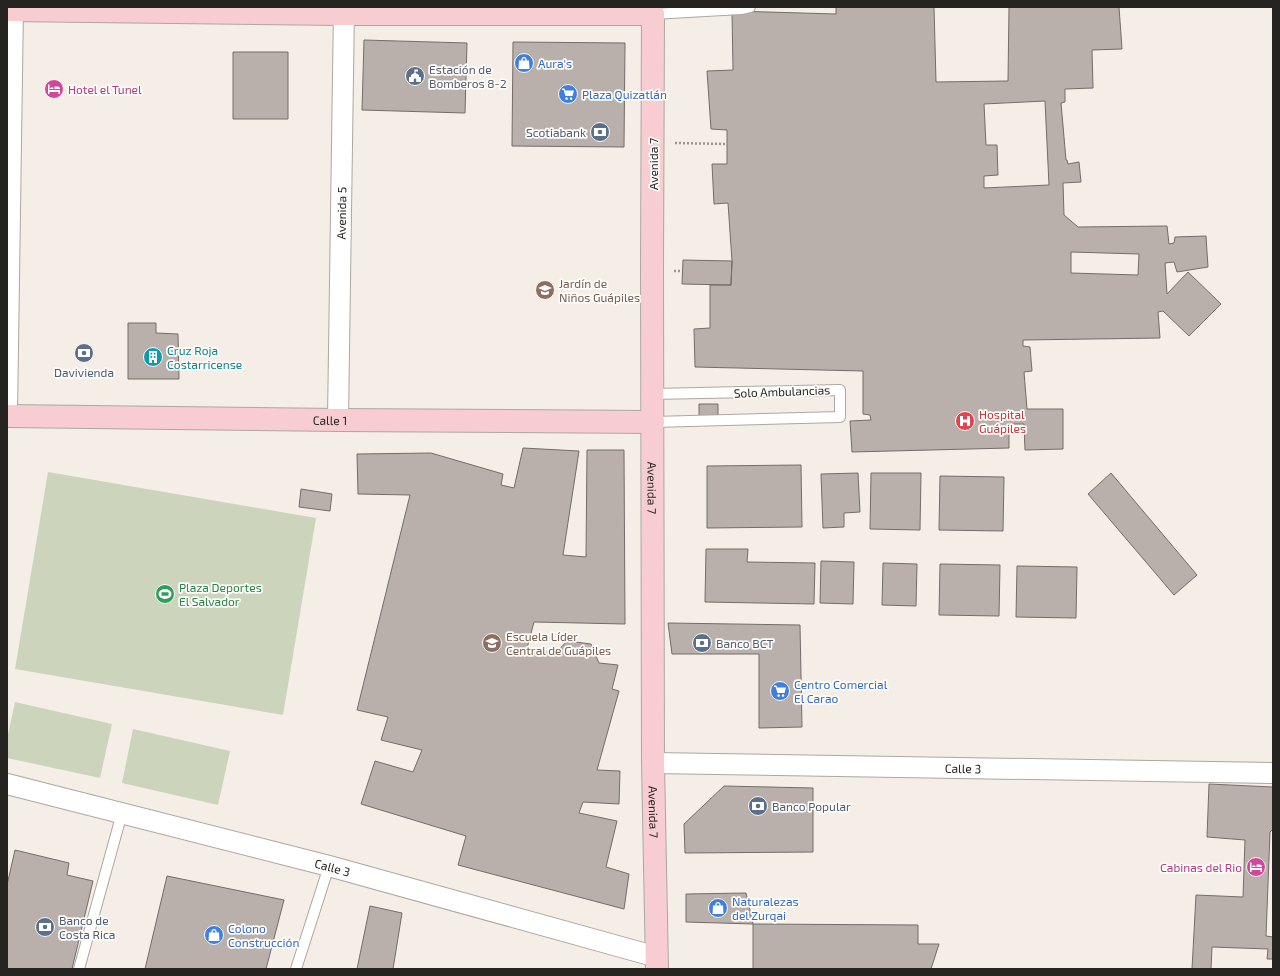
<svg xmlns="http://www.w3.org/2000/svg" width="1280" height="976" font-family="'Exo 2',sans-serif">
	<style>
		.green { fill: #ccd5bc }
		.building { fill: #b9b0ac; stroke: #746c68; fill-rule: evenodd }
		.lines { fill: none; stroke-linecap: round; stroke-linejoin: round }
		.lane-casing { stroke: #aca7a0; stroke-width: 12 }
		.street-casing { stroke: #aca7a0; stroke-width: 22 }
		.secondary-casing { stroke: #aca7a0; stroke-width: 24 }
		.path { stroke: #98948f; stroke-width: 2.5; stroke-dasharray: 2 2; stroke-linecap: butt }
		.lane { stroke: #fff; stroke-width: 10 }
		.street { stroke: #fff; stroke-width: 20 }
		.secondary { stroke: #f7cdd1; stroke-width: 22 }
		.labels { text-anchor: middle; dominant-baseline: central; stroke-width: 3.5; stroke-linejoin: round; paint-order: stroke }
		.shop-label { font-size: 12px; fill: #366cbe; stroke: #fefcf9; text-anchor: start }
		.service-label { font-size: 12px; fill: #4e5e75; stroke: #fefcf9; text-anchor: start }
		.hotel-label { font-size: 12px; fill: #b23c85; stroke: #fefcf9; text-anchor: start }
		.street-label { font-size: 12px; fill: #262421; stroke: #fefcf9 }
		.education-label { font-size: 12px; fill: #785e54; stroke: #fefcf9; text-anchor: start }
		.culture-label { font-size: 12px; fill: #0d838f; stroke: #fefcf9; text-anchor: start }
		.health-label { font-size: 12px; fill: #be3a42; stroke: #fefcf9; text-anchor: start }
		.leisure-label { font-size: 12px; fill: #27864d; stroke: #fefcf9; text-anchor: start }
	</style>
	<rect width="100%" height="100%" fill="#f4eee7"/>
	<path class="green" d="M48 472 316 518 283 715 15 669Z
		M15 702 112 724 100 778 7 758V739Z
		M133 729 230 751 218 805 122 783Z"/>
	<path class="building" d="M836 7H934L936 82 1008 81 1009 7H1119L1122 49 1092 50 1093 88 1065 89V102L1061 103 1066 160H1067L1068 164 1079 162 1081 182 1063 183 1064 215 1078 227 1167 226 1169 244 1174 243 1175 237 1206 236 1208 267 1177 272 1174 262 1165 263 1167 294 1188 272 1221 304 1189 336 1163 311 1158 312 1160 338 1023 340V346L1030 347 1032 371 1024 372 1027 409H1063V449L1025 450 1024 424H1009V448L852 452 850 421 871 420 870 415 863 414V371L695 367 694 329 710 328V285H731L732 261 728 203 714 204 712 164H727V130L711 129 707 71 733 70 732 11 836 14ZM1045 101 1049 185 984 188V176L998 175 997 145H986L984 104ZM1071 252 1139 254 1138 275 1071 273Z
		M364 40 467 43 465 113 362 110Z
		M513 42 625 43 624 147 512 146Z
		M233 52H288V119H233Z
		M683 260 732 261 731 285 682 284Z
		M128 323H156V333L178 334 179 379H128Z
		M699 404H718V417H699Z
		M523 448 579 451 563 555 586 557 587 450H624L625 624 534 622 527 648 555 654 567 641 591 644 599 663 618 665 612 689 619 691 597 770 620 771 619 804 583 802 579 813 617 821 606 867 629 874 624 909 458 865 466 836 361 804 375 761 413 772 422 750 381 740 388 717 357 710 410 495 358 494 357 454 431 453 503 474 501 485 514 488Z
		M801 465 802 527 707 528V466Z
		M858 473 860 512 844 513V527L823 528 821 474Z
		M871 473H921L920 530 870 529Z
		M1111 473 1197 575 1174 595 1088 494Z
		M940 476 1004 477 1003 531 939 530Z
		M301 489 332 494 330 511 299 507Z
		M706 549H748L747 562 815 563 814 604 705 602Z
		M821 561 854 562 853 604 820 603Z
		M883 563 917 564 916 606 882 605Z
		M940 564 1000 565 999 616 939 615Z
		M1017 566 1077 567 1076 618 1016 617Z
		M668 623 800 625 802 727 759 728V654H672Z
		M1209 784 1273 787V829L1270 832 1266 936 1273 937V959H1267L1268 949 1212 947 1211 969H1192L1196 895 1243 897 1245 840 1207 837Z
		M724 786 813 788V852L685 853 684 824Z
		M15 850 69 863 67 875 93 881 72 969H7V885Z
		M167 876 284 900 266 969H145Z
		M746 893 753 924 686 922V894Z
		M370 906 402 913 393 969H357Z
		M753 924 918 925V944H939L931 969H753Z"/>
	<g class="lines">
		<defs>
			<path id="lane" d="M653 14 741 9 750 7
				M653 394 840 390V417L653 422
				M79 969 122 813
				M296 969 329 866"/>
			<g id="street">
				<path d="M7 416 13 7"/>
				<path id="s1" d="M338 420 344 7"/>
				<path id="s2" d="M653 763 1273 773"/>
				<path id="s3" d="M7 784 329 866 657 957"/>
			</g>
			<g id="secondary">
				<path id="s4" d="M7 10 343 14H653L652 269 653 763 657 969"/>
				<path id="s5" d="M7 416 338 420 653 422"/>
			</g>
		</defs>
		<use href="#lane" class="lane-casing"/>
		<use href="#street" class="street-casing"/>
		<use href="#secondary" class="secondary-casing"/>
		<path class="path" d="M675 143 727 144
			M674 271H682"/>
		<use href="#lane" class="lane"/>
		<use href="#street" class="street"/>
		<use href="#secondary" class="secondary"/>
	</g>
	<defs>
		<symbol id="shop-disc" viewBox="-11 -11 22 22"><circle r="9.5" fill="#3f7fe0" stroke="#fefcf9"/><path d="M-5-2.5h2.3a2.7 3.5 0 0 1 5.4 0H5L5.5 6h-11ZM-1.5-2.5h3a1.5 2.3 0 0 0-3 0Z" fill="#fff"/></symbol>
		<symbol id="civic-disc" viewBox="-11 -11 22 22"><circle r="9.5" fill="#5c6f8a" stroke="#fefcf9"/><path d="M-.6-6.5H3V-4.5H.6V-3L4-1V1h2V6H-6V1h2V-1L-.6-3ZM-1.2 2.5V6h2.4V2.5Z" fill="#fff"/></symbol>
		<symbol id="hotel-disc" viewBox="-11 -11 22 22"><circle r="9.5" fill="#d1479c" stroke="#fefcf9"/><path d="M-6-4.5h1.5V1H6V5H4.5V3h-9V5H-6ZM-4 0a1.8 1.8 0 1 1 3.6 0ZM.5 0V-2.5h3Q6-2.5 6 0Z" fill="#fff"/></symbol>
		<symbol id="supermarket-disc" viewBox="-11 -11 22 22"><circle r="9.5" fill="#3f7fe0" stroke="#fefcf9"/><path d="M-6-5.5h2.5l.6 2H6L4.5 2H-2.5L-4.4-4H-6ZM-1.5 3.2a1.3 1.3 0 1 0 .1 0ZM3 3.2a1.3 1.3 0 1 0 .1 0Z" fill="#fff"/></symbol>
		<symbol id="bank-disc" viewBox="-11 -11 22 22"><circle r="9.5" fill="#5c6f8a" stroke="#fefcf9"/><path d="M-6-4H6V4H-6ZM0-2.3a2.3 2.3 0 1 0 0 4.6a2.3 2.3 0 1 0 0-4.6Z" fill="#fff"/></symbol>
		<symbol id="school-disc" viewBox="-11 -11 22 22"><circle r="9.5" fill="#8d6e63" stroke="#fefcf9"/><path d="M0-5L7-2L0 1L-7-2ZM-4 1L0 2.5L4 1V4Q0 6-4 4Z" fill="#fff"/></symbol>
		<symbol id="building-disc" viewBox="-11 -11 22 22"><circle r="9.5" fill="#0f9aa8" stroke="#fefcf9"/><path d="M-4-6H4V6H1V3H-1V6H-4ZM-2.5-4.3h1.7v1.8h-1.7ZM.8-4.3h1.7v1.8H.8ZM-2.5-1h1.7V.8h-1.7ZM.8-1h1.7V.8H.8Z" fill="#fff"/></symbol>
		<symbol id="hospital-disc" viewBox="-11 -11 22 22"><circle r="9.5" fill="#e0444e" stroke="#fefcf9"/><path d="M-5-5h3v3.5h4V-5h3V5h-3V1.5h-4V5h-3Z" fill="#fff"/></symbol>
		<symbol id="stadium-disc" viewBox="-11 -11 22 22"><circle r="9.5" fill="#2e9e5b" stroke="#fefcf9"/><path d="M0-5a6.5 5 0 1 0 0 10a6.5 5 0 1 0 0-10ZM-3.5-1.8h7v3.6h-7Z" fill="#fff"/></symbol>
	</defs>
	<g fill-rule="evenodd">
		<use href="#shop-disc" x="513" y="52" width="22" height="22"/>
		<use href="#civic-disc" x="404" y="65" width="22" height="22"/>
		<use href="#hotel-disc" x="43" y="78" width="22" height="22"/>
		<use href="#supermarket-disc" x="557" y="83" width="22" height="22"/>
		<use href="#bank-disc" x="589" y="121" width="22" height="22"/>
		<use href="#school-disc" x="534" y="279" width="22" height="22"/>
		<use href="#bank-disc" x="73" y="342" width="22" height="22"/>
		<use href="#building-disc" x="142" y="346" width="22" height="22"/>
		<use href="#hospital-disc" x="954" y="410" width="22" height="22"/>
		<use href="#stadium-disc" x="154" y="583" width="22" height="22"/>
		<use href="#school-disc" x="481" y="632" width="22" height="22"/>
		<use href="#bank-disc" x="691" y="632" width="22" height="22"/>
		<use href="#supermarket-disc" x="769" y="680" width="22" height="22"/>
		<use href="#bank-disc" x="747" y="795" width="22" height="22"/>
		<use href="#hotel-disc" x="1245" y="856" width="22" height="22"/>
		<use href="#shop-disc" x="707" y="897" width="22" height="22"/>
		<use href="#bank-disc" x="34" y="916" width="22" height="22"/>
		<use href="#shop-disc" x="203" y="924" width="22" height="22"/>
	</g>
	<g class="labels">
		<g class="shop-label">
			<text x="538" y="63">Aura's</text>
			<text x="582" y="94">Plaza Quizatlán</text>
			<text x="794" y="684">Centro Comercial<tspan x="794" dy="14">El Carao</tspan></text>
			<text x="732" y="901">Naturalezas<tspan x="732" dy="14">del Zurqai</tspan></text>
			<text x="228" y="928">Colono<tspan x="228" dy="14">Construcción</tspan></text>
		</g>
		<g class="service-label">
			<text x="429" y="69">Estación de<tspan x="429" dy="14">Bomberos 8-2</tspan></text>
			<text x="586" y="132" text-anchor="end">Scotiabank</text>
			<text x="84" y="372" text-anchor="middle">Davivienda</text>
			<text x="716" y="643">Banco BCT</text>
			<text x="772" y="806">Banco Popular</text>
			<text x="59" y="920">Banco de<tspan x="59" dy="14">Costa Rica</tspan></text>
		</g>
		<g class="hotel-label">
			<text x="68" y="89">Hotel el Tunel</text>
			<text x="1242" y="867" text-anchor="end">Cabinas del Rio</text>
		</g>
		<g class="street-label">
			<text transform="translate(653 164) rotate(-90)">Avenida 7</text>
			<text stroke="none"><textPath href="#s1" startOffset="207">Avenida 5</textPath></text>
			<text transform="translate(782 391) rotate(-2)">Solo Ambulancias</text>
			<text stroke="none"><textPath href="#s5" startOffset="323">Calle 1</textPath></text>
			<text stroke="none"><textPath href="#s4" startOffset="1120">Avenida 7</textPath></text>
			<text stroke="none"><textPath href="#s2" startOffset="310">Calle 3</textPath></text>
			<text stroke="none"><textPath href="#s4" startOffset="1444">Avenida 7</textPath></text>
			<text stroke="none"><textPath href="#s3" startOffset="336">Calle 3</textPath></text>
		</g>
		<g class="education-label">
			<text x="559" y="283">Jardín de<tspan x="559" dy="14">Niños Guápiles</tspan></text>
			<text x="506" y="636">Escuela Líder<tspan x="506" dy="14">Central de Guápiles</tspan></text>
		</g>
		<g class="culture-label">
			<text x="167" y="350">Cruz Roja<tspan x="167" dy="14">Costarricense</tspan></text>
		</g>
		<g class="health-label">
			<text x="979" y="414">Hospital<tspan x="979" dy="14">Guápiles</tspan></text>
		</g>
		<g class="leisure-label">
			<text x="179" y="587">Plaza Deportes<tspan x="179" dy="14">El Salvador</tspan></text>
		</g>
	</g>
	<rect width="1280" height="976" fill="none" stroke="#262421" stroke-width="16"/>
</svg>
